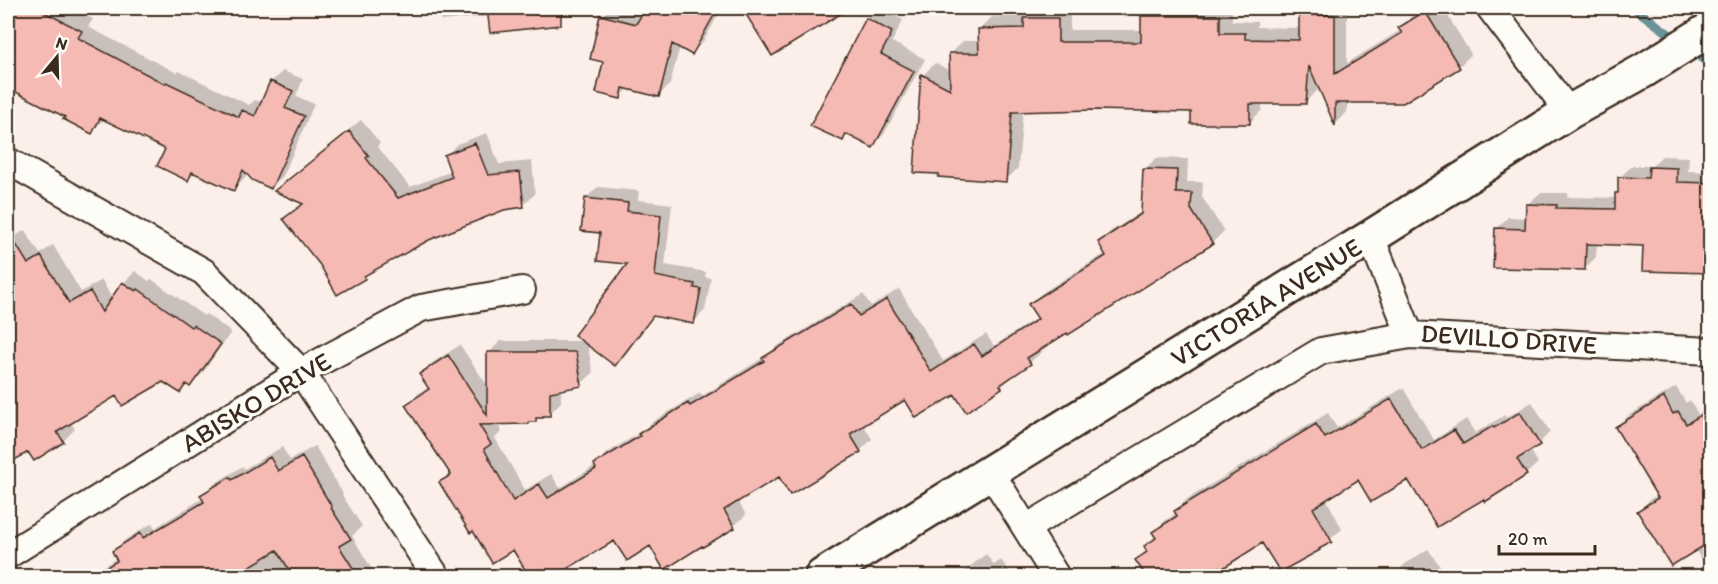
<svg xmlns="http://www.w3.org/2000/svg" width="1718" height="584" font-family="Itim,sans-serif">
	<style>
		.shadow { fill: #0003 }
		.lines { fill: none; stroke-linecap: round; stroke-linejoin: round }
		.stream { stroke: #6a9297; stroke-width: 9 }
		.building { fill: #f6bab5; stroke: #3b2a1e; stroke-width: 1.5 }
		.street-casing { stroke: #3b2a1e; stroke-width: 30 }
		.secondary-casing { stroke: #3b2a1e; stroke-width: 38 }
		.street { stroke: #fdfcf7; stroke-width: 26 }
		.secondary { stroke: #fdfcf7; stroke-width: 33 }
		.labels { text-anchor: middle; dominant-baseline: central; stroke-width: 6; stroke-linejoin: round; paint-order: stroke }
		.street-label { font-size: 26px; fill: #3b2a1e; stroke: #fdfcf7 }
	</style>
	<rect width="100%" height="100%" fill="#fcefea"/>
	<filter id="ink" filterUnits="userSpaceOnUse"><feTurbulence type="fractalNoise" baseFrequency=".0167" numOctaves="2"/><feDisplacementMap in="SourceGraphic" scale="12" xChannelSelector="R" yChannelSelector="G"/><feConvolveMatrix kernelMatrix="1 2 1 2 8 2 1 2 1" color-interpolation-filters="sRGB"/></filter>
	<g filter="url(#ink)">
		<path class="shadow" d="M8 8H70L93 19 88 27 177 73 179 71 249 105 255 100 263 103 271 82 283 71 303 79 296 96 314 104 283 176 271 188 248 173 246 177 234 189 196 172 188 180 167 148 104 119 92 132 67 116 35 82 8 68Z
			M440 8H527L528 17 490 16 441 21Z
			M610 8H625L645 12 648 8H722L703 42 692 53 680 46 670 84 659 96 629 88 620 98 604 61 602 16Z
			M758 8H847L782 48Z
			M879 8 903 20 892 42 925 59 884 134 873 146 848 133 842 139 867 19Z
			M1036 8H1070V30H1142V17L1152 8H1232V21L1257 22V27L1301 28V16L1309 8H1347V63L1401 30 1400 28 1413 15 1426 8H1443L1471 54 1459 67 1347 102V112L1336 124 1318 83V90L1305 102H1262V110L1250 122 1193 110H1023L1018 168 1005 181 923 75 935 63 951 71V54L963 41H980V29L992 17 1028 16Z
			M361 120 380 143 377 146 410 187 452 171 446 156 457 144 487 133 499 164 532 161 535 194 523 205 504 208 428 238 372 270 364 278 321 264 285 219 304 202 277 190 288 179Z
			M1662 156 1689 157 1688 171 1710 172V271L1644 269 1645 245 1597 243 1596 257 1584 269 1496 229 1508 217 1527 218 1528 204 1540 193H1568L1567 197 1617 198V194L1620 191V177L1632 166H1652Z
			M1156 158 1188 159 1187 182H1203L1202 197 1224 231 1212 243 1069 333 1067 331 1040 349 1042 352 1001 387 906 398 863 424 872 439 860 451 780 475 738 501 746 515 734 526 704 545 651 544 615 538 553 576H530L513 548 441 482 451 472 407 405 419 393 429 387 421 374 432 363 460 345 489 388V353L500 341H585L630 263 602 232 586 198 598 187 639 191 638 200 672 204 665 265 706 272 705 277 711 278 705 310 694 322 655 314 627 353 615 364 587 343 593 373 581 384 561 388V402L549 414 539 417 535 420H531L528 423H496L502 431 495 438 525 490 551 474 560 488 596 465 607 453 644 430 652 422 700 393 702 396 766 356 776 347 863 294 871 306 899 289 943 361 986 334 994 346 1038 317 1030 304 1042 293 1106 253 1099 242 1111 231 1143 211 1144 170Z
			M25 230 40 254 53 245 81 292 102 280 112 299 124 283 135 271 149 281 151 279 204 316 206 314 231 332 202 374 190 385 187 383 179 391 163 380 116 394 70 422 75 429 63 441 29 450 8 463V241Z
			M1676 387 1686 403 1690 400 1698 414 1710 407V574L1695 549 1639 511 1650 499 1658 495 1617 427 1629 415Z
			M1403 388 1434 440 1466 419 1475 433 1505 415 1506 418 1532 402 1550 432 1539 443 1530 449 1538 463 1526 474 1484 497 1408 478H1359L1326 498 1342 529 1319 549 1280 570 1263 541 1221 567 1227 576H1147L1137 560 1147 549 1146 546 1156 535 1154 532 1166 520 1177 513 1176 511 1187 499 1328 413 1337 428Z
			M315 446 343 494 342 495 362 526 352 536 376 576H88L117 558 113 552 125 540 152 523 155 528 203 498 202 496 214 484 243 466 244 469 282 447 290 460Z
			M1428 549 1443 570 1436 576H1395L1394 575 1405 564Z
			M986 554 994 565 1001 560 1013 576H958Z"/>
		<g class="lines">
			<path class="stream" d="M1634 8 1680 42
				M1691 50 1710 65"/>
		</g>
		<path class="building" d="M8 8H36L82 31 78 38 165 84 166 82 239 117 242 110 255 116 270 81 293 91 285 108 304 116 271 189 252 180 243 170 234 191 192 172 188 181 157 166 165 149 100 118 92 134 63 119 65 117 8 88Z
			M487 8H561V25L490 33Z
			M646 8H718L692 55 672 44 659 97 623 88 621 99 596 93 603 62 590 59 600 15 636 24Z
			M742 8H850L772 56Z
			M1425 11 1460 68 1403 103H1335V126L1309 66 1306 104H1250V124H1191V112L1093 110 1012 112 1006 182 938 177 939 174 914 173 921 74 950 89 949 53H979L978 29 1024 28V18H1058V42H1141V16H1220V33H1245V39L1299 40V15H1335V74L1402 33 1398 28Z
			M866 18 892 32 881 54 914 71 873 148 846 134 843 141 810 126Z
			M349 131 369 156 366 158 398 198 452 177 444 155 475 143 488 175 520 172 524 207 504 210 429 240 364 276 365 279 337 295 320 265 283 219 303 204 274 191Z
			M1649 167 1677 168V182L1710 183V273L1642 271 1643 246 1586 244 1585 270 1493 268 1495 228 1525 229 1526 204 1557 205 1556 208 1615 209V193H1618V177L1648 178Z
			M1143 169 1177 170 1176 193H1192L1191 209 1213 244 1068 335 1067 333 1027 358 1031 364 1000 385 1002 388 966 412 955 395 916 418 905 400 850 434 861 452 790 495 779 477 724 510 735 528 703 547 702 546 664 570 650 546 627 561 614 541 555 576H529L513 550 492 563 473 531 470 533 439 482 451 475 405 405 429 389 419 374 448 355 487 415V352H576L582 386 550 392V416H543V418H536V422H529V424L479 425 491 444 484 449 513 501 539 484 548 498 596 469 594 464 640 436 638 434 688 403 690 406 764 361 762 358 851 304 859 316 887 299 931 372 974 344 982 356 1038 319 1028 304 1106 256 1098 242 1141 214Z
			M585 198 628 203 627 211 661 215 655 276 695 284 694 288 701 289 694 324 653 316 615 366 574 335 627 264 597 261 600 233 581 231Z
			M8 231 28 264 41 256 69 303 90 291 102 312 122 282 136 291 138 289 191 327 193 325 221 344 190 387 186 384 180 393 163 382 122 406 116 396 57 432 64 442 34 461 28 452 8 464Z
			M1664 397 1673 414 1678 411 1686 424 1710 410V542L1671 566 1637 511 1658 498 1615 427Z
			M1391 399 1422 450 1454 430 1463 444 1493 426 1494 428 1520 412 1540 445 1517 459 1527 475 1485 502 1484 499 1437 527 1408 480 1371 502 1358 480 1313 508 1332 542 1319 549 1320 550 1280 572 1262 543 1220 570 1219 567 1203 576H1146L1135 560 1147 552 1144 546 1156 538 1152 532 1177 516 1174 511 1316 424 1325 438Z
			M270 457 278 471 302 457 332 507 331 508 351 539 339 546 358 576H293L277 550 234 576H91L117 561 112 551 140 533 143 538 204 502 200 495 230 477 232 480Z"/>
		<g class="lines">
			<defs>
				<path id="street" d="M1490 8 1569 112
					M8 161 204 272 301 372 436 576
					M1371 237 1410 335 1710 351
					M991 473 1056 576
					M1026 528 1321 351 1410 335
					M8 555 301 372 421 308 522 290"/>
				<path id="secondary" d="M822 576 1371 237 1569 112 1643 71 1710 29"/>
			</defs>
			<use href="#street" class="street-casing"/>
			<use href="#secondary" class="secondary-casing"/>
			<use href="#street" class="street"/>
			<use href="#secondary" class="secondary"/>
		</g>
	</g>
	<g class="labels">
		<g class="street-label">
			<text transform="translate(1266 302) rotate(-32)">VICTORIA AVENUE</text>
			<text transform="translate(1509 339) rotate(4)">DEVILLO DRIVE</text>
			<text transform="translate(256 402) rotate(-31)">ABISKO DRIVE</text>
		</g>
	</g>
	<rect width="1718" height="584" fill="none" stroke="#fdfcf7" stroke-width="30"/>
	<rect x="15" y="15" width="1688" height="554" fill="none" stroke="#3b2a1e" stroke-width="2" filter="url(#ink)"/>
	<g transform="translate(57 57) rotate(19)" stroke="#fdfcf7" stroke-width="4.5" paint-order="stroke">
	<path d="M0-4.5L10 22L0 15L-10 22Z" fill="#3b2a1e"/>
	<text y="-9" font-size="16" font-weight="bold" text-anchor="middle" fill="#3b2a1e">N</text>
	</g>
	<path d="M1499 545v9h96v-9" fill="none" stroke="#3b2a1e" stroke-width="3"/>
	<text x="1508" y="545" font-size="18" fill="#3b2a1e" stroke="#fdfcf7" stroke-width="4.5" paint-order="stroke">20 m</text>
</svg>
